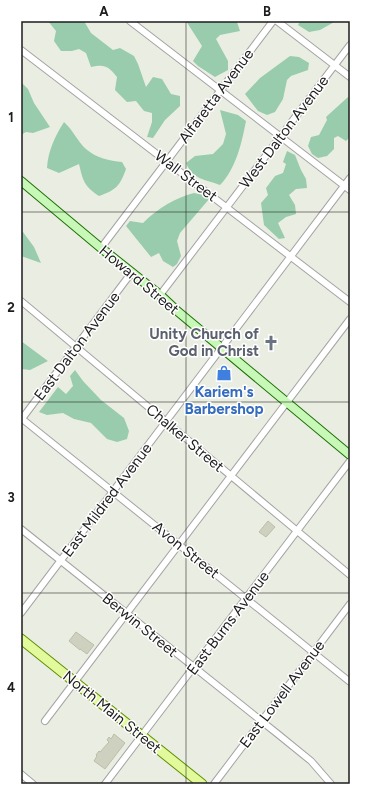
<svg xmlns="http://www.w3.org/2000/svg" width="371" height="805" font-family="Figtree,sans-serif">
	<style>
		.forest { fill: #98ccac }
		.building { fill: #ced0c0; stroke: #bcbfa5 }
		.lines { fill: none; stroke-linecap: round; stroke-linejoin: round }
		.street-casing { stroke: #a4a4a4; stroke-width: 8 }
		.secondary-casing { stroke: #1e7007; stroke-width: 10 }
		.primary-casing { stroke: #619104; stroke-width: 11 }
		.street { stroke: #fff; stroke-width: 6 }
		.secondary { stroke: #c8f8b7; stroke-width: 8 }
		.primary { stroke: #e2f99c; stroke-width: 9 }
		.grid { fill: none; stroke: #1d1d1d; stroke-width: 1; stroke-opacity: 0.55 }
		.labels { text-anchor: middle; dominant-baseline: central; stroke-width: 3; stroke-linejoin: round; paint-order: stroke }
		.street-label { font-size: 15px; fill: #1d1d1d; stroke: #fff }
		.worship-label { font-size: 15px; font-weight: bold; fill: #5b616d; stroke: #fff; text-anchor: end }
		.shop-label { font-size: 15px; font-weight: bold; fill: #366cbe; stroke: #fff }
		.neatline { fill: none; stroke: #1d1d1d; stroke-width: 1.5 }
		.grid-label { font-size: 13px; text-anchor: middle; font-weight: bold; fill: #1d1d1d }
	</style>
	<rect width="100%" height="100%" fill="#eaeee2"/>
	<path class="forest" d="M48 21H84L91 33 113 50 120 48 134 56 138 64 146 87 153 77 162 79 171 94 180 96V106L165 120 153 138 147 137 152 122V113L144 111 136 101 127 102 115 90 117 77C108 66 105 64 91 67L86 53 79 49 72 51H61L54 41 56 31Z
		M186 21H239L237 22 240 31 220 35 216 39 228 61V70L215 77 198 66 193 61 202 46Z
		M300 21H336L320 30 309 32 298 25Z
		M290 56 299 57 309 63 308 70 291 76 287 80 283 99 275 112 267 115 258 111 245 94 260 78Z
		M21 82 28 89 34 103 50 127 33 133 26 132 21 135Z
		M348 97 350 99V137L346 141 338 136 334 138V149L327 156 318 158 312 154 308 146 311 137 319 135 327 120 326 117Z
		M220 110 238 115 246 121C242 142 236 169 220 185 205 179 193 180 186 163L195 156 213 154 223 144 226 134Z
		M64 122C73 130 78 142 86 149 96 158 110 161 122 162L126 169C120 186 116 190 99 196 84 186 83 181 79 164L59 173 47 168C48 151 55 136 64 122Z
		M287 151 295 155 301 170 306 179 307 188 296 189 289 195 295 205 296 214 286 217 278 223 285 238 279 239 264 225 261 203 268 195 266 188 275 176 283 173 286 164 283 162Z
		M194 193 203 195 210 198 180 233 177 241 181 256 177 264 173 267 163 261 159 253 151 257 126 226 130 221 143 223C158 208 175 198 194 193Z
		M21 231 23 232 34 247 41 263 21 256Z
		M21 341 48 361 30 370 21 369Z
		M75 370 83 381 101 400 124 418 129 431 127 439 117 442 107 439 91 423 74 419 63 413 47 415 39 412 58 387 66 394 73 386 70 376Z"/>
	<path class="building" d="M268 521 275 527 266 537 259 532Z
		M76 632 94 645 87 654 80 649V650L69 641Z
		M114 734 125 743 105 769 94 761 97 756 96 755 99 751 100 752 109 742 107 740 109 737 111 739Z"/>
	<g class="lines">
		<defs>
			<path id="street" d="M130 21 350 190
				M277 21 350 77
				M21 50 350 302
				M101 248 273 21
				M160 295 350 45
				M21 301 350 575
				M21 418 350 682
				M21 420 132 272
				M21 529 279 735 311 761 331 784
				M21 613 350 178
				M45 721 350 319
				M21 774 33 784
				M105 784 350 461
				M214 784 350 604"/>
			<path id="secondary" d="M21 181 101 248 160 295 176 310 350 455"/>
			<path id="primary" d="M21 639 202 784"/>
		</defs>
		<use href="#street" class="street-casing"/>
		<use href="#secondary" class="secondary-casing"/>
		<use href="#primary" class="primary-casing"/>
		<use href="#street" class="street"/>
		<use href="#secondary" class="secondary"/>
		<use href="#primary" class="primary"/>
	</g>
	<path class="grid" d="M186 21V784M21 212H350M21 402H350M21 593H350"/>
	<defs>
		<symbol id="church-bare" viewBox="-9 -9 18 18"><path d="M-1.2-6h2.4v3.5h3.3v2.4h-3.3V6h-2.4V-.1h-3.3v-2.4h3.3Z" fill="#6b7280" stroke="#fff" stroke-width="2.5" paint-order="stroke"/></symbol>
		<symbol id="shop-bare" viewBox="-9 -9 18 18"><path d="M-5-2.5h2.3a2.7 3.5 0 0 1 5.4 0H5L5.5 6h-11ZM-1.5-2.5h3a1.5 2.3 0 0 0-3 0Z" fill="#3f7fe0" stroke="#fff" stroke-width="2.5" paint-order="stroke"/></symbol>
	</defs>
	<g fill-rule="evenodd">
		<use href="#church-bare" x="260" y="332" width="22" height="22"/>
		<use href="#shop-bare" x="213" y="362" width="22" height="22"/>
	</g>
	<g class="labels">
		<g class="street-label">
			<text transform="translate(216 96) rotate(-53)">Alfaretta Avenue</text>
			<text transform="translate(284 132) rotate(-53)">West Dalton Avenue</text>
			<text transform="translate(186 176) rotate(37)">Wall Street</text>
			<text transform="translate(139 280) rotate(40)">Howard Street</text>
			<text transform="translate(77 346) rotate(-53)">East Dalton Avenue</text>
			<text transform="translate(185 438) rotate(40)">Chalker Street</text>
			<text transform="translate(107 500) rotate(-53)">East Mildred Avenue</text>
			<text transform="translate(186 550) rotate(39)">Avon Street</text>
			<text transform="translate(228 623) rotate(-53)">East Burns Avenue</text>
			<text transform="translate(140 625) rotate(39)">Berwin Street</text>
			<text transform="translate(282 694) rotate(-53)">East Lowell Avenue</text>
			<text transform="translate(112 712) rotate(39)">North Main Street</text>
		</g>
		<g class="worship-label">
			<text x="259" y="334">Unity Church of<tspan x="259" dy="17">God in Christ</tspan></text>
		</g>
		<g class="shop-label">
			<text x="224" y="392">Kariem's<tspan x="224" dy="17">Barbershop</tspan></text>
		</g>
	</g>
	<rect width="371" height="805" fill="none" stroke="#ffffff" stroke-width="44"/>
	<rect x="22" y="22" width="327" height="761" class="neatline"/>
	<g class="grid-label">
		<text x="104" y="16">A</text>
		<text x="267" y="16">B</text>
		<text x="11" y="122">1</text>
		<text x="11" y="312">2</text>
		<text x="11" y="502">3</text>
		<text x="11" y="692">4</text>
	</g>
</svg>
